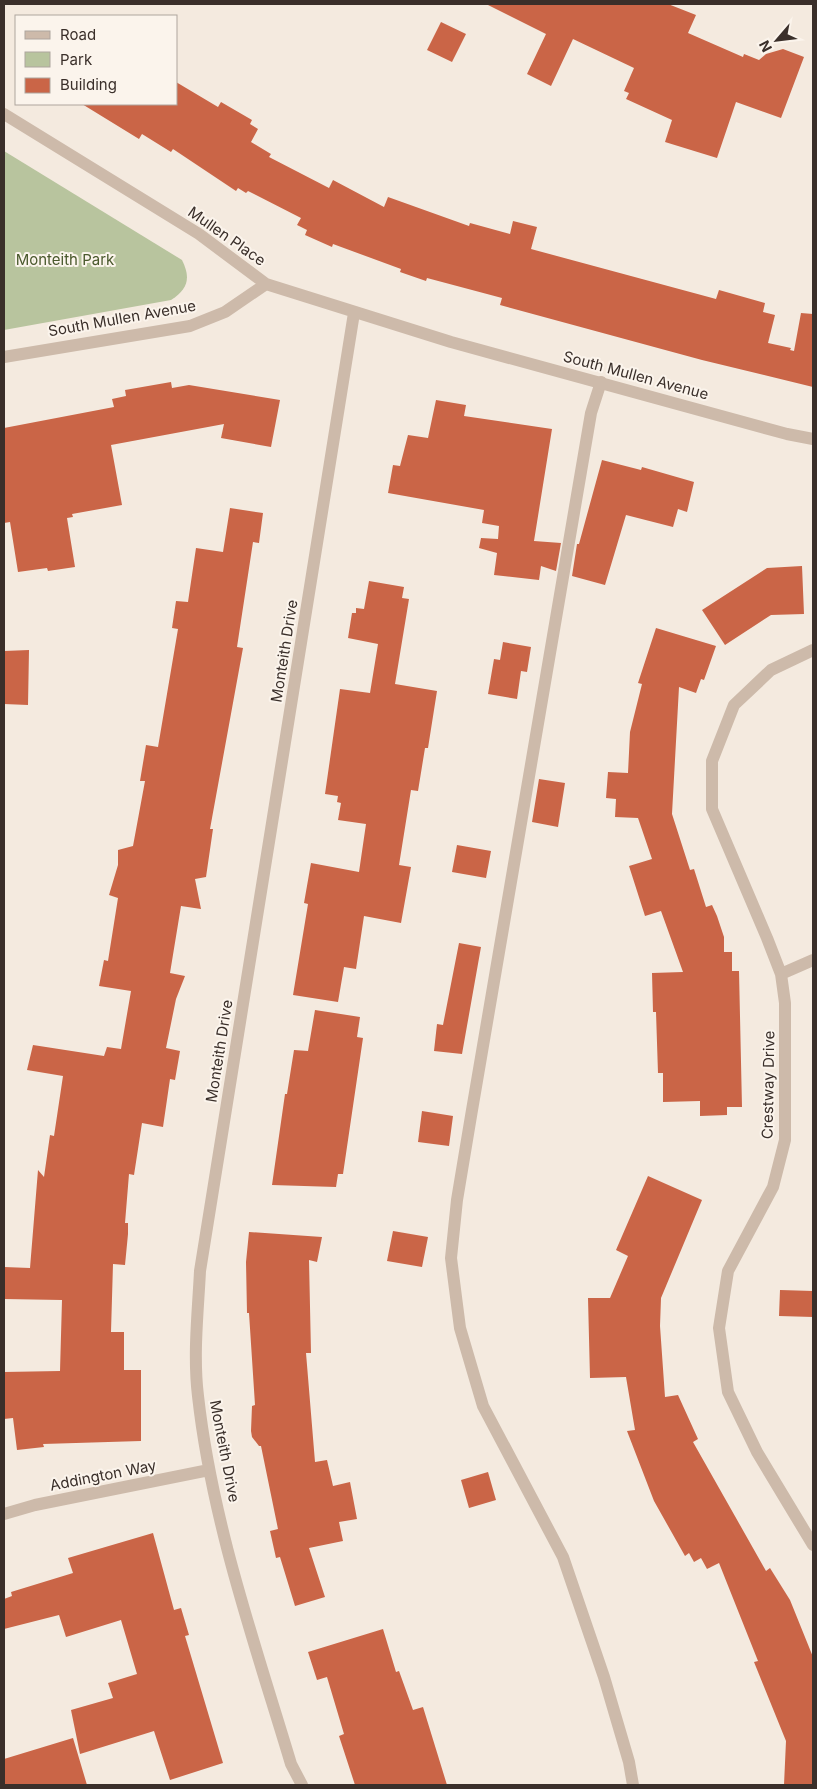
<svg xmlns="http://www.w3.org/2000/svg" width="817" height="1789" font-family="Inter,sans-serif">
	<style>
		.green { fill: #b8c49e }
		.building { fill: #ca6547 }
		.lines { fill: none; stroke-linecap: round; stroke-linejoin: round }
		.service { stroke: #cdbaaa; stroke-width: 12 }
		.minor { stroke: #cdbaaa; stroke-width: 12 }
		.labels { text-anchor: middle; dominant-baseline: central; stroke-width: 4; stroke-linejoin: round; paint-order: stroke }
		.street-label { font-size: 15px; fill: #3a2f2a; stroke: #fbf4ec }
		.park-label { font-size: 15px; fill: #4a592d; stroke: #fbf4ec }
	</style>
	<rect width="100%" height="100%" fill="#f4eadf"/>
	<path class="green" d="M4 151 182 260C191 278 188 289 171 300L4 330Z"/>
	<path class="building" d="M486 4H668L696 15 688 33 743 57 744 54 759 60 766 54 783 49 804 57 781 118 736 102 717 158 665 142 672 120 626 99 629 93 624 91 634 68 573 39 551 86 527 74 546 34Z
		M441 22 466 34 452 62 427 50Z
		M176 82 218 107 221 102 252 120 250 124 258 129 251 142 271 154 269 157 329 188 333 180 384 207 388 197 469 226 470 223 510 234 513 221 537 227 531 249 716 299 719 290 765 303 763 312 775 315 768 343 791 348 790 350 794 351 801 313 813 314V387L702 360 500 305 502 298 427 278 426 281 400 272 401 269 333 244 332 247 305 235 307 230 297 225 301 218 248 191 246 193 238 188 236 191 173 149 171 152 142 134 139 139 82 104H176Z
		M171 382 172 388 189 385 280 400 271 447 221 438 224 424 111 445 122 505 72 514 73 517 67 518 75 567 48 571 47 568 18 572 10 522 4 523V428L114 407 112 399 126 396 125 390Z
		M436 400 466 405 464 416 552 429 534 541 561 543 556 571 541 566 539 580 494 575 497 553 479 548 481 538 498 539 499 526 482 523 484 510 388 493 393 465 400 466 408 435 428 438Z
		M602 460 641 470 642 467 694 482 687 512 678 509 673 527 626 515 605 585 572 576 577 544H579Z
		M230 508 263 513 259 543 253 542 237 647 243 648 210 829H213L206 877 195 879 201 909 181 906 170 973 185 976 176 999 166 1048 180 1051 175 1080 170 1079 163 1127 142 1123 134 1175 129 1174 125 1223H128V1234L125 1265 113 1264 111 1332H124V1370H141V1441L43 1444 44 1447 17 1450 13 1418 4 1419V1372L60 1371 62 1300 4 1299V1267L30 1268 38 1170 44 1177 50 1135 54 1136 63 1076 27 1070 33 1045 104 1056 107 1047 121 1049 131 991 99 986 104 960 108 961 118 898 109 895 118 865V850L133 846 145 781H140L146 745 158 747 178 629 172 628 176 601 188 602 196 548 223 552Z
		M802 566 804 614 771 615 725 645 702 610 767 568Z
		M369 581 404 587 402 598 409 599 395 684 437 691 428 748H425L418 791 411 790 399 865 411 867 401 923 364 916 356 969 344 967 338 1002 293 995 308 904 304 903 311 863 359 872 366 824 338 820 341 803 337 802 338 796 325 794 340 689 370 693 378 644 348 638 352 613H356V608L364 609Z
		M656 628 716 646 704 680 701 679 696 693 679 687 672 814 690 870 694 869 706 907 712 905 717 916 724 937V952H732V971H739L742 1107H727V1115L700 1116V1101L663 1102V1073H658L656 1012H653L652 973 683 972 661 911 645 916 629 866 652 859 638 818 615 817 616 799 606 798 608 772 628 773 630 732 642 684 638 683Z
		M503 642 531 647 527 672 521 671 517 699 488 694 494 659 500 660Z
		M29 650 28 705 4 704V651Z
		M539 779 565 783 558 827 532 822Z
		M457 845 491 851 486 878 452 872Z
		M459 943 481 947 462 1054 434 1051 437 1024 443 1025Z
		M315 1010 360 1017 357 1037 363 1038 343 1174H338L336 1187 272 1185 285 1094H287L294 1050 308 1051Z
		M422 1111 453 1116 449 1146 418 1142Z
		M648 1176 702 1200 661 1298 660 1326 665 1397 678 1395 698 1439 693 1442 766 1571 770 1568 790 1600 813 1657V1785H784L786 1741 754 1662 758 1661 719 1563 707 1569 701 1558 694 1562 689 1553 685 1556 654 1501 627 1431 635 1430 626 1377 590 1378 588 1298H610L628 1256 616 1250Z
		M393 1231 428 1237 422 1267 387 1261Z
		M249 1232 322 1237 317 1262 309 1260 311 1353H306L315 1462 327 1460 333 1486 350 1482 357 1519 339 1522 343 1541 309 1548 325 1597 295 1606 280 1557 276 1558 270 1531 278 1529 261 1446H259L252 1437 251 1431 252 1406 255 1405 249 1313H247L246 1262Z
		M780 1290 813 1291V1317L779 1316Z
		M488 1472 496 1500 469 1508 461 1480Z
		M153 1533 174 1610 181 1608 189 1635 185 1636 223 1763 170 1780 154 1731 80 1754 71 1710 113 1698 108 1683 137 1674 121 1620 66 1637 59 1615 4 1629V1599L12 1596 11 1592 73 1573 68 1558Z
		M383 1629 396 1672 399 1671 413 1710 423 1707 447 1785H355L339 1736 344 1734 327 1677 317 1680 308 1652Z
		M73 1738 87 1785H4V1759Z"/>
	<g class="lines">
		<path class="service" d="M601 382 591 413 471 1116 457 1200 451 1258 460 1328 483 1406 563 1557 604 1677 629 1762 633 1785"/>
		<path class="minor" d="M4 114 199 234 266 284 451 342 787 434 813 439
			M4 357 190 326 225 312 266 284
			M813 650 771 670 734 705 712 761V809L767 938 781 974 785 1003V1140L773 1187 728 1271 719 1328 728 1392 757 1452 813 1545
			M781 974 813 960
			M4 1514 35 1505 209 1470
			M302 1785 291 1764C255 1644 212 1522 198 1396 193 1355 198 1312 200 1271L354 313"/>
	</g>
	<g class="labels">
		<g class="street-label">
			<text transform="translate(227 236) rotate(35)">Mullen Place</text>
			<text transform="translate(122 318) rotate(-10)">South Mullen Avenue</text>
			<text transform="translate(636 375) rotate(15)">South Mullen Avenue</text>
			<text transform="translate(284 651) rotate(-81)">Monteith Drive</text>
			<text transform="translate(219 1051) rotate(-81)">Monteith Drive</text>
			<text transform="translate(768 1085) rotate(-89)">Crestway Drive</text>
			<text transform="translate(225 1451) rotate(79)">Monteith Drive</text>
			<text transform="translate(103 1475) rotate(-11)">Addington Way</text>
		</g>
		<g class="park-label">
			<text x="65" y="259">Monteith Park</text>
		</g>
	</g>
	<rect width="817" height="1789" fill="none" stroke="#3a2f2a" stroke-width="10"/>
	<rect x="15" y="15" width="162" height="90" fill="#fbf4ec" stroke="#aea59e"/>
	<rect x="25" y="31" width="25" height="8" fill="#cdbaaa" stroke="#aea59e"/>
	<text x="60" y="40" font-size="15" fill="#3a2f2a">Road</text>
	<rect x="25" y="52" width="25" height="15" fill="#b8c49e" stroke="#aea59e"/>
	<text x="60" y="65" font-size="15" fill="#3a2f2a">Park</text>
	<rect x="25" y="78" width="25" height="15" fill="#ca6547" stroke="#aea59e"/>
	<text x="60" y="90" font-size="15" fill="#3a2f2a">Building</text>
	<g transform="translate(777 40) rotate(242)" stroke="#fbf4ec" stroke-width="4" paint-order="stroke">
	<path d="M0-4L9 19L0 12L-9 19Z" fill="#3a2f2a"/>
	<text y="-8" font-size="14" font-weight="bold" text-anchor="middle" fill="#3a2f2a">N</text>
	</g>
</svg>
